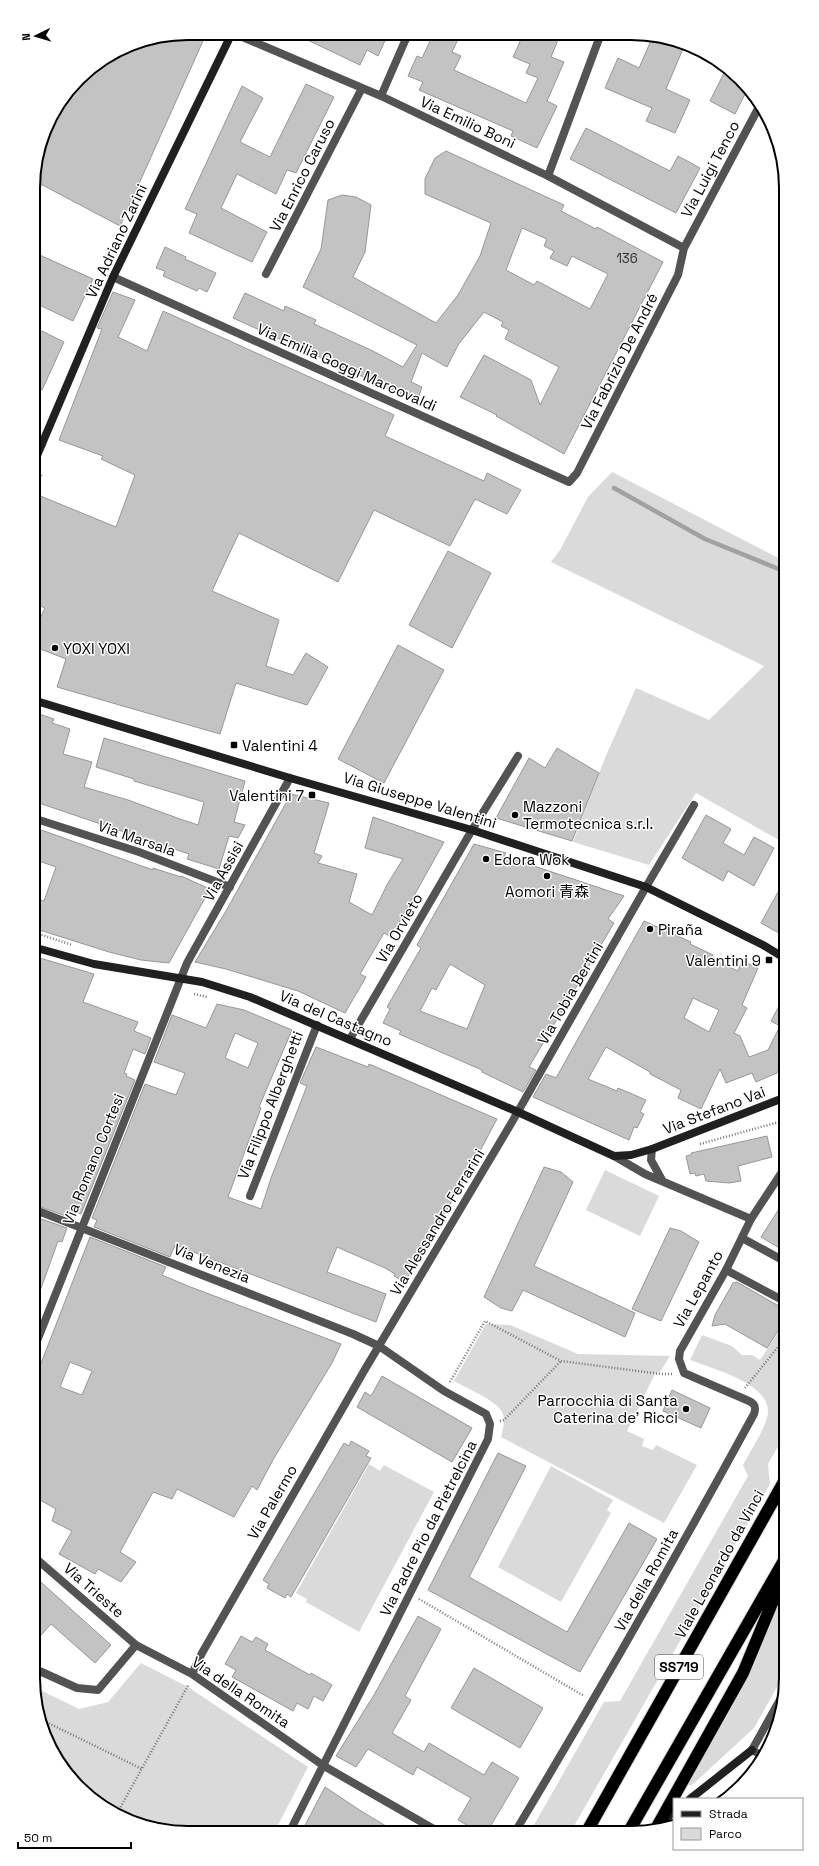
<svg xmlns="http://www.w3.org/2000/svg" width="819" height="1866" font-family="'Space Grotesk','Noto Sans SC',sans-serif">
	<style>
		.green { fill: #dadada }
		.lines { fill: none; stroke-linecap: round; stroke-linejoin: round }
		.stream { stroke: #a1a1a1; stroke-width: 4.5 }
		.building { fill: #c3c3c3; stroke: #979797; fill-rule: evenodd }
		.highway-casing { stroke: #dbdbdb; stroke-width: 14 }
		.path { stroke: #757575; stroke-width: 2.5; stroke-dasharray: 1 2; stroke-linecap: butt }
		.lane { stroke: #535353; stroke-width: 8 }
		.street { stroke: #535353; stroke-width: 8 }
		.secondary { stroke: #202020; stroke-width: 8 }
		.highway { stroke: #000; stroke-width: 12 }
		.poi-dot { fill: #000; stroke: #fff; stroke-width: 1.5 }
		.labels { text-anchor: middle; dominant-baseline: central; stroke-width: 3; stroke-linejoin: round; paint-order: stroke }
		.number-label { font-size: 13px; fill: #313131 }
		.shield { fill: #fff; stroke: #4c4c4c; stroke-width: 1 }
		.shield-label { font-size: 14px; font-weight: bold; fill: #000 }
		.street-label { font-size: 15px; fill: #000; stroke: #fff }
		.poi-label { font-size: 15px; fill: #000; stroke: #fff; text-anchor: start }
		.rim { fill: none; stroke: #000; stroke-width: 2 }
	</style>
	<rect width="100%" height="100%" fill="#fff"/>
	<path class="green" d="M612 472 786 562V844L696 793 649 865 573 842 605 758 636 688 709 720 764 666 551 562 560 550 588 497Z
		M605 1170 659 1196 640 1236 586 1210Z
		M786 1320C786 1334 775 1335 780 1351L786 1354V1433L768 1464 770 1484 570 1833 530 1832 604 1702 620 1701 748 1476 743 1465C751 1450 762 1434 767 1418 777 1385 713 1369 690 1360L702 1335 732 1346 742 1355H752L760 1360Z
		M486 1324 510 1325 578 1354 670 1356 660 1372H656L627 1431 644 1439 642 1446 653 1450 656 1445 697 1465 664 1523 501 1437C503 1429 506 1420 502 1412 496 1400 466 1388 454 1381Z
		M369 1464 380 1471 384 1465 434 1492 359 1632 306 1602 307 1599 296 1593Z
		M551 1466 613 1500 607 1510 611 1513 561 1602 498 1567Z
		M786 1587V1671L754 1728 691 1786 683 1782 745 1675Z
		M141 1663 188 1687 308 1767 275 1831 158 1830 120 1817 86 1794 54 1756 38 1718 34 1687 79 1709 108 1702Z"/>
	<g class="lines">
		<path class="stream" d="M614 488 705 539 786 572"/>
	</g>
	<path class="building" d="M184 34 203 41 120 226 33 180 49 119 86 72 129 45Z
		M295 34H388L378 56 367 50 360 65Z
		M433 35H460L452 52 461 56 454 70 526 103 538 78 526 73 530 64 513 57 523 35H560L551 57 564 62 547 101 557 106 537 148 511 136 513 131 419 90 423 82 408 76 417 56 422 58Z
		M653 36H661L685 44 666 89 690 100 675 133 646 121 652 108 605 88 618 58 639 68Z
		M727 67 733 71 748 88 735 114 710 101Z
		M306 84 334 97 296 173 287 170 276 194 237 174 221 208 267 232 252 262 189 233 197 214 185 209 242 86 263 98 240 142 270 157Z
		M586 128 670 171 678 156 700 168 676 213 570 159Z
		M446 151 564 205 561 211 596 229 597 227 663 262 564 454 496 416 497 415 460 397 484 355 531 380 540 405 559 367 505 339 509 330 501 326 503 322 484 312 458 345 447 367 422 353 411 382 422 387 417 401 233 318 245 293 284 311 285 306 316 320 314 324 373 351 403 367 417 345 303 287 321 249 328 200 342 195 356 197 371 205 365 252 353 277 436 323 458 295 480 256 491 223 425 194V179L435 158ZM522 228 547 239 544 246 554 251 550 258 567 266 572 256 608 274 590 309 537 281 534 285 506 270Z
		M165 247 186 257 185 259 216 273 207 292 199 288 197 291 163 276 165 271 156 268Z
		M33 252 93 279 73 321 33 302Z
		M113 292 135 300 118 337 147 351 163 311 394 415 385 436 484 481 487 473 521 490 507 514 475 499 450 546 374 510 338 582 239 533 212 591 279 620 266 666 293 675 306 653 328 667 307 705 236 683 220 734 57 687 66 659 33 646V634L45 608 33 603V506L38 495 116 527 135 475 101 459 103 456 59 440 102 329 97 328Z
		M40 330 64 342 42 390 33 386V343Z
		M448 551 491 573 452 648 409 625Z
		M398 645 444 670 384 783 338 759Z
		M33 712 54 719 52 723 70 729 63 754 92 762 84 787 128 800 180 819 198 825 204 802 134 781V779L96 767 104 738 245 781 234 822 245 825 238 838 229 836 219 869 187 859 189 854 33 801Z
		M557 748 599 773 572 841 496 818 529 758 545 768Z
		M291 794 329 803 314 853 322 856 318 863 357 874 349 902 372 915 388 883 403 859 365 848 373 817 444 842 391 937 384 933 360 974 366 977 345 1013 298 991 226 969 195 962 226 911Z
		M706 815 731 829 723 843 744 855 754 837 774 848 754 886 728 871 723 881 682 858Z
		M33 827 153 870V868L181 877V876L210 889 169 963 141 960 109 952 33 928V897L44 901 56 867 33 859Z
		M474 844 506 853 504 856 624 896 608 919 614 923 529 1067 536 1070 523 1092 482 1072V1070L399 1034 401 1031 383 1023 390 1009 387 1007 421 948 417 945ZM450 964 485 985 467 1029 420 1011 432 988 436 990Z
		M778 892 786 896V937L761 923Z
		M644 921 691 942 690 944 713 955 711 959 738 971 742 961 758 968 742 1005 747 1008 734 1033 740 1036 749 1057 768 1050 780 1026 771 1021 786 993V1058L777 1073 756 1082 752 1073 726 1083 720 1069 701 1109 678 1098 681 1090 650 1074V1072L606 1047 588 1079 617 1091 618 1088 646 1100 640 1112 644 1114 637 1128 634 1127 629 1140 533 1097 546 1074 556 1078ZM693 998 719 1010 709 1032 684 1018Z
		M33 956 94 974 83 1002 138 1022 134 1031 151 1038 145 1054 133 1049 124 1073 127 1074 126 1076 135 1080 81 1214 74 1211 71 1218 33 1204Z
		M217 1004 244 1010 292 1030 259 1107 261 1108 228 1197 261 1209 271 1178 307 1086 300 1083 316 1047 368 1067 369 1064 497 1119 472 1166 405 1282 394 1276 395 1274 385 1268 337 1247 327 1272 386 1294 376 1322 175 1245 170 1257 94 1227 97 1220 92 1218 145 1084 176 1095 185 1073 154 1062 172 1015 206 1028ZM235 1033 258 1043 248 1068 225 1058Z
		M767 1136 772 1157 738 1166 741 1181 729 1183 706 1181 704 1174 696 1176 695 1173 690 1174 686 1156 691 1155V1153Z
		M544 1167 561 1172 573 1182 534 1266 635 1313 625 1337 523 1290 512 1311 501 1308 484 1297Z
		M786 1198V1252L761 1237Z
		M33 1216 67 1228 62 1242 58 1241 35 1305 33 1304Z
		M670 1228 681 1231 699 1242 661 1321 632 1309Z
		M90 1237 166 1267 162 1275 188 1286 341 1344 332 1363 274 1458 257 1490 252 1486 234 1517 177 1489 172 1499 153 1492 120 1552 136 1562 121 1582 98 1569 95 1574 59 1554 72 1531 52 1521 56 1509 33 1496V1384ZM70 1362 92 1371 82 1395 60 1387Z
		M737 1282 784 1309 786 1318 767 1348 725 1324 712 1326 715 1315 733 1283Z
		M382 1376 472 1428 452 1462 357 1407 365 1392 371 1396Z
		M672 1390 710 1408 701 1428 663 1411Z
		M351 1441 369 1451 366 1456 371 1458 291 1597 287 1594 285 1598 267 1588 269 1584 263 1580 344 1443 349 1446Z
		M498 1453 526 1466 469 1577 567 1632 629 1523 657 1539 580 1672 428 1590Z
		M33 1575 111 1645 95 1663 51 1624 33 1644Z
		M418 1616 441 1629 405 1696 411 1700 392 1733 424 1752 429 1743 484 1775 492 1762 519 1778 487 1832H479L458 1820 471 1798 417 1767 413 1775 368 1749 356 1767 336 1756 374 1695Z
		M241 1636 252 1642 256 1637 268 1644 265 1650 310 1675 311 1673 332 1685 323 1701 314 1696 308 1709 297 1703 293 1711 232 1677 236 1670 225 1664Z
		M474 1668 543 1708 520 1748 451 1708Z
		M325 1787 361 1811 396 1832 302 1831Z"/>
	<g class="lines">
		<defs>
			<path id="highway" d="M658 1825 743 1673 785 1572
				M586 1833 786 1478
				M628 1833 786 1557"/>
		</defs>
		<use href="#highway" class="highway-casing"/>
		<path class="path" d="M33 495 42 473
			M33 932 72 945
			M194 994 207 997
			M700 1144 786 1120
			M450 1382 485 1321 561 1361 661 1374H672
			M745 1388 778 1347 786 1343
			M500 1421 504 1420 561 1361
			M419 1599 584 1696
			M38 1718 142 1769
			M116 1815 189 1684"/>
		<path class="lane" d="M751 1219 786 1166
			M742 1238 786 1262
			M726 1270 786 1302
			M752 1750 763 1756"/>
		<path class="street" d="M233 33 381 96 548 176 684 248
			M381 96 408 34
			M548 176 600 36
			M266 274 362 88
			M113 277 569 482 577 473 678 275 684 248 761 103
			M33 440 42 444
			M33 818 139 852 230 887
			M350 1039 472 830 518 756
			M652 1149 651 1160 662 1180
			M250 1196 317 1025
			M33 1209 353 1334 379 1346 444 1391 486 1414 490 1424 488 1439 290 1831
			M33 1351 187 963 290 778
			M33 1556 136 1645
			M33 1668 77 1688 98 1690 136 1645 192 1674 324 1766 439 1832
			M192 1674 202 1653 364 1371 512 1122 646 887 694 805
			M752 1750 786 1689
			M515 1832C598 1694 677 1555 754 1414 756 1408 756 1404 749 1401L684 1373 679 1359 680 1351 726 1270 751 1219 645 1174 614 1156"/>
		<path class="secondary" d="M33 465 113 277 232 33
			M33 700 290 778 472 830 646 887 763 945 786 959
			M33 947 94 964 202 982 250 997 518 1112 614 1156 631 1155 652 1149 786 1097
			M690 1799 752 1750
			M654 1830 658 1825 674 1812"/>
		<use href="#highway" class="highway"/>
	</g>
	<g class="poi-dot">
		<circle cx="55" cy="648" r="4"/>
		<rect x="230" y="741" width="8" height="8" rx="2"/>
		<rect x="308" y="791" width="8" height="8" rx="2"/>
		<circle cx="515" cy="815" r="4"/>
		<circle cx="486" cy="859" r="4"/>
		<circle cx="547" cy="876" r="4"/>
		<circle cx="650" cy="929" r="4"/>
		<rect x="765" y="956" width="8" height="8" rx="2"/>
		<circle cx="686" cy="1409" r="4"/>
	</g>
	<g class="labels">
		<g class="number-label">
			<text x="627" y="258">136</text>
		</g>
		<rect class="shield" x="655" y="1655" width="48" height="24" rx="3"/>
		<g class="shield-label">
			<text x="679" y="1667">SS719</text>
		</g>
		<g class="street-label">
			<text transform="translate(468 122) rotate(25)">Via Emilio Boni</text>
			<text transform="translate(710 169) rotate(-62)">Via Luigi Tenco</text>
			<text transform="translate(302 175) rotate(-63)">Via Enrico Caruso</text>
			<text transform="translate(116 241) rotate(-65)">Via Adriano Zarini</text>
			<text transform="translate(619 361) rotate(-63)">Via Fabrizio De André</text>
			<text transform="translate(347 367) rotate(24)">Via Emilia Goggi Marcovaldi</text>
			<text transform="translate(420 800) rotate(17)">Via Giuseppe Valentini</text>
			<text transform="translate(137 838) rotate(19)">Via Marsala</text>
			<text transform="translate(223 871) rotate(-61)">Via Assisi</text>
			<text transform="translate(399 928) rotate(-60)">Via Orvieto</text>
			<text transform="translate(570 993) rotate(-60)">Via Tobia Bertini</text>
			<text transform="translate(336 1018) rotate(23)">Via del Castagno</text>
			<text transform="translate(270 1105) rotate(-69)">Via Filippo Alberghetti</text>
			<text transform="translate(714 1110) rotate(-21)">Via Stefano Vai</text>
			<text transform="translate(93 1159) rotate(-68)">Via Romano Cortesi</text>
			<text transform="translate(437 1222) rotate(-59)">Via Alessandro Ferrarini</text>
			<text transform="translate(212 1263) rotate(22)">Via Venezia</text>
			<text transform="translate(698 1289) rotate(-61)">Via Lepanto</text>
			<text transform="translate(272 1502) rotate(-60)">Via Palermo</text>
			<text transform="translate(428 1528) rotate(-63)">Via Padre Pio da Pietrelcina</text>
			<text transform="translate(719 1564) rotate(-61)">Viale Leonardo da Vinci</text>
			<text transform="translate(646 1580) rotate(-61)">Via della Romita</text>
			<text transform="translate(94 1590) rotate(41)">Via Trieste</text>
			<text transform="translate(241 1692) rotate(34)">Via della Romita</text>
		</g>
		<g class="poi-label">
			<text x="63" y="648">YOXI YOXI</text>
			<text x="242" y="745">Valentini 4</text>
			<text x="304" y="795" text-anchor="end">Valentini 7</text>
			<text x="523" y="806">Mazzoni<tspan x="523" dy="17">Termotecnica s.r.l.</tspan></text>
			<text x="494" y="859">Edora Wok</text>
			<text x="547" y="891" text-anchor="middle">Aomori 青森</text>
			<text x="658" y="929">Piraña</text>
			<text x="761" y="960" text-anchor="end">Valentini 9</text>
			<text x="678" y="1400" text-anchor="end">Parrocchia di Santa<tspan x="678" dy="17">Caterina de' Ricci</tspan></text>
		</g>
	</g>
	<path d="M0 0H819V1866H0ZM188 40H631A148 148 0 0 1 779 188V1678A148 148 0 0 1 631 1826H188A148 148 0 0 1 40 1678V188A148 148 0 0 1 188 40Z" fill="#fff" fill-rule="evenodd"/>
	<path class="rim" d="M188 40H631A148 148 0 0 1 779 188V1678A148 148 0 0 1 631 1826H188A148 148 0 0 1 40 1678V188A148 148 0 0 1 188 40Z"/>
	<rect x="673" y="1798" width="130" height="52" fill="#ffffff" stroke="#999999"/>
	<rect x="681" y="1811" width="20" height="6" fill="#202020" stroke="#999999"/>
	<text x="709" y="1818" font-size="12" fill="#000000">Strada</text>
	<rect x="681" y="1828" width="20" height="12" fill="#dadada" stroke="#999999"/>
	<text x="709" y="1838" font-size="12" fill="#000000">Parco</text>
	<g transform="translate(36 36) rotate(265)" stroke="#ffffff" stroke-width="3" paint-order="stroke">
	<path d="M0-3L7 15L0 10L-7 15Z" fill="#000000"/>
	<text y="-6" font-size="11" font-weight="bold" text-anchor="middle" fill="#000000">N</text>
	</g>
	<path d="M18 1842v6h113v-6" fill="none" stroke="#000000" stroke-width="2"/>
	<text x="24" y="1842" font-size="12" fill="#000000" stroke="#ffffff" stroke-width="3" paint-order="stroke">50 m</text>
</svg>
